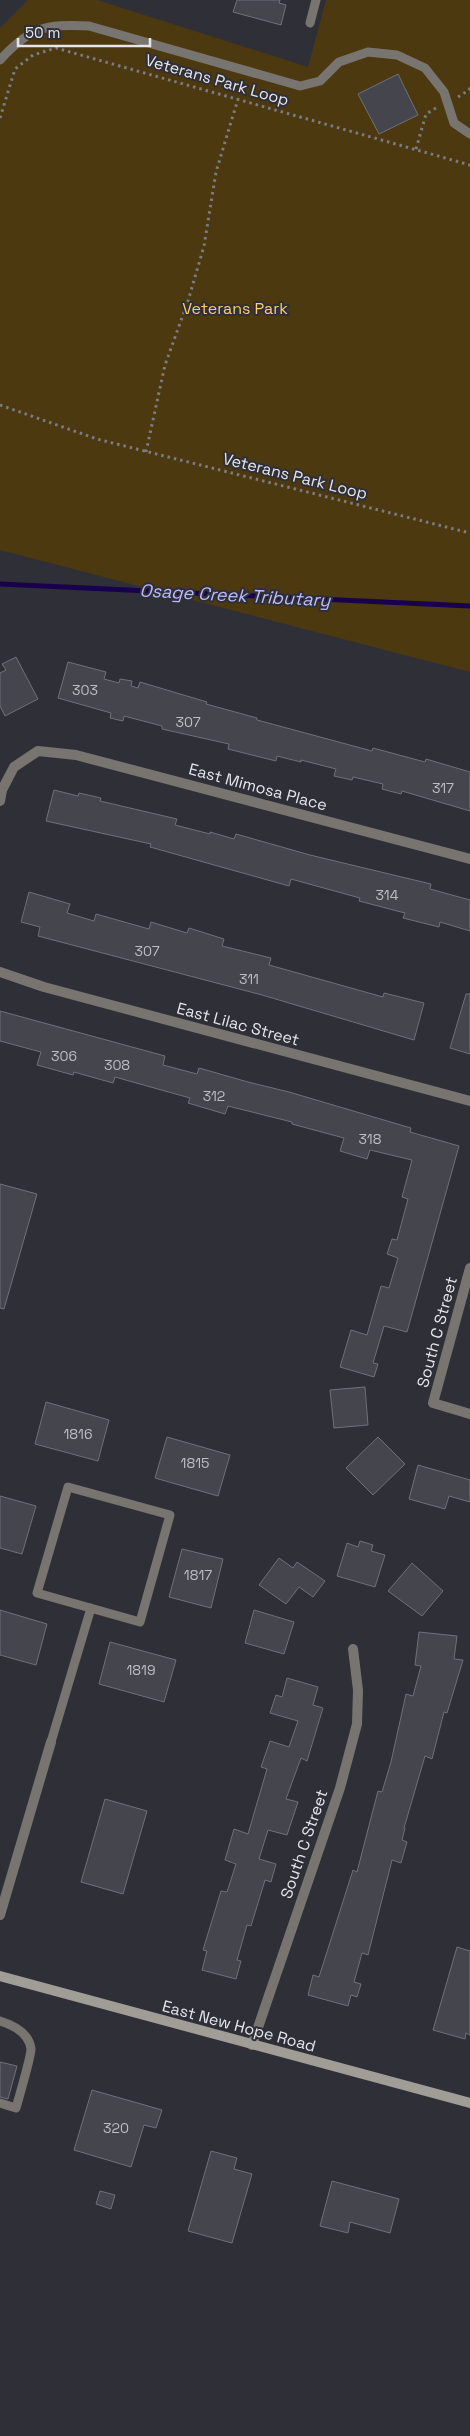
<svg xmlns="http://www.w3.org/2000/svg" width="470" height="2436" font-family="'Space Grotesk',sans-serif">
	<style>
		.green { fill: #4c3910 }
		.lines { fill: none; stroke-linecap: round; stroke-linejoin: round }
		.stream { stroke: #19004f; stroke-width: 5 }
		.building { fill: #45454e; stroke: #70707a }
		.path { stroke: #7b7b83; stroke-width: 3; stroke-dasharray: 2.5 4; stroke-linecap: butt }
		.lane { stroke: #787571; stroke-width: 9 }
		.street { stroke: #787571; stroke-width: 10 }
		.secondary { stroke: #a09c96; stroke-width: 10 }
		.labels { text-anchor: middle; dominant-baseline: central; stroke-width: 4; stroke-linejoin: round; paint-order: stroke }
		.number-label { font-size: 14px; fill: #bdbdc4 }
		.street-label { font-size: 16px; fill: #e5e5eb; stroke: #2f2f38 }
		.park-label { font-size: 16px; fill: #fbcd6c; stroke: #2f2f38 }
		.water-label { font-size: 18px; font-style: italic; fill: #bbbafd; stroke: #2f2f38 }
	</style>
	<rect width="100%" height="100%" fill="#2f2f38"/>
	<path class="green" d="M28 0H97L308 67 326 0H470V672L0 550V28Z"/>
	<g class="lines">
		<path class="stream" d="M0 584 470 606"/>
	</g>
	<path class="building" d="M237 0H280L279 3 286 5 281 25 233 12Z
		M398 74 418 115 379 134 358 94Z
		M16 657 38 699 5 716 0 706V673L6 670 2 664Z
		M68 662 106 672 104 679 119 683 120 679 132 681 131 686 138 688 140 682 207 702 206 704 257 718V720L372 751 373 748 425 762 426 759 470 772V811L402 791 401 794 382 789 383 784 353 777 352 780 334 776 336 769 301 760V762L277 756 276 761 228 749 229 744 162 729V726L124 716 123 721 110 718 111 713 58 698Z
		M54 790 78 796 79 793 101 798 100 801 177 819 175 825 210 834V832L234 839 236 834 310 855 431 884 430 889 470 900V931L440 922 439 927 403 918 405 913 359 901 360 898 291 879 289 886 150 847 151 844 46 821Z
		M29 892 70 904 67 913 94 921 96 914 149 929 151 922 187 933 189 928 224 939 222 946 271 958 269 965 383 997 384 993 424 1003 414 1040 262 995 38 936 40 927 21 922Z
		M466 994H470V1054L450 1048Z
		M0 1011 165 1056 163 1065 197 1074 199 1068 248 1082 289 1092 411 1128 410 1132 459 1146 407 1332 384 1326 373 1363 378 1364 374 1377 340 1367 351 1330 367 1335 381 1286 389 1288 398 1258 387 1254 392 1239 397 1240 408 1199 402 1197 412 1160 370 1150 367 1159 340 1151 344 1138 292 1124V1122L228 1106 225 1114 188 1103 190 1098 115 1077 113 1083 74 1072 73 1075 37 1065 41 1052 0 1041Z
		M0 1184 37 1194 4 1309 0 1308Z
		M365 1387 368 1425 334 1428 330 1390Z
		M46 1402 109 1420 98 1461 35 1444Z
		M167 1437 230 1455 218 1496 155 1478Z
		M378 1437 405 1464 373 1495 346 1468Z
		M418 1465 470 1480V1502L449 1496 445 1509 409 1499Z
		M0 1496 36 1506 22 1554 0 1548Z
		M360 1541 373 1545 371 1551 385 1555 375 1587 337 1576 347 1543 358 1547Z
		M182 1549 223 1559 211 1608 169 1597Z
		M279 1558 293 1568 297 1562 325 1581 313 1597 299 1587 286 1604 259 1585Z
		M412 1563 443 1591 422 1616 388 1591Z
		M0 1610 47 1624 36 1665 0 1655Z
		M254 1610 294 1622 284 1654 245 1643Z
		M419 1632 457 1636 454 1659 463 1660 447 1713 444 1712 432 1759 425 1756 404 1828H405L402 1840 407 1842 401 1863 392 1860 368 1955 362 1953 354 1982 361 1984 357 1997 351 1995 348 2006 308 1995 313 1975 319 1977 353 1870 357 1872 378 1791 382 1792 391 1762 406 1694 413 1696 421 1666 415 1665Z
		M110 1642 176 1660 164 1702 99 1684Z
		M287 1678 318 1687 313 1705 323 1708 307 1761 301 1758 286 1799 298 1802 287 1835 268 1830 259 1859 276 1864 271 1882 265 1880 251 1926 247 1925 237 1960 241 1961 236 1979 202 1970 207 1951 203 1950 221 1891 227 1892 236 1864 225 1860 234 1829 248 1834 267 1769 261 1767 270 1741 289 1747 298 1721 270 1713 276 1695 282 1697Z
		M105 1799 147 1811 123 1894 81 1882Z
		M457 1947 470 1951V2035L466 2033 465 2039 433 2030Z
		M0 2062 17 2066 8 2099 0 2097Z
		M92 2090 162 2110 156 2128 144 2125 131 2167 74 2150Z
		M211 2151 237 2158 234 2169 252 2174 232 2243 188 2231Z
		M332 2181 399 2199 390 2233 350 2222 348 2233 320 2226Z
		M100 2191 115 2195 111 2209 96 2204Z"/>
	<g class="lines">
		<path class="path" d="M458 97 469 90 470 87
			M0 118 15 69 33 55 56 48 470 165
			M416 149 426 114 436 108
			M0 405 97 439 470 533
			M146 452 165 365 188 301 204 246 216 172 238 99"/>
		<path class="lane" d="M310 23 316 0
			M0 60C30 27 45 24 89 26L300 86 320 81 339 62 368 52 397 55 425 68 444 92 454 123 470 134
			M68 1487 170 1515 140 1622 37 1593Z
			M51 1742 91 1608
			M0 2021C13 2025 29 2033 31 2049 31 2057 19 2097 16 2108L0 2103"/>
		<path class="street" d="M0 801 2 790 14 767 38 751 76 755 470 859
			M0 972 44 987 470 1101
			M470 1268 433 1403 470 1414
			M0 1915 51 1742
			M252 2045 340 1788 357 1724 358 1690 353 1649"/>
		<path class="secondary" d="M0 1976 470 2103"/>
	</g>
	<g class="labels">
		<g class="number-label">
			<text x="85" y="690">303</text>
			<text x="188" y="722">307</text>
			<text x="443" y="788">317</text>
			<text x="387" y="895">314</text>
			<text x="147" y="951">307</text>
			<text x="249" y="979">311</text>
			<text x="64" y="1056">306</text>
			<text x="117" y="1065">308</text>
			<text x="214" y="1096">312</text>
			<text x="370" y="1139">318</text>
			<text x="78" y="1434">1816</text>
			<text x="195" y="1463">1815</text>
			<text x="198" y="1575">1817</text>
			<text x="141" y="1670">1819</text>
			<text x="116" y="2128">320</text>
		</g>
		<g class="street-label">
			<text transform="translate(217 80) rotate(16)">Veterans Park Loop</text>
			<text transform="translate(295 476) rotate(14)">Veterans Park Loop</text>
			<text transform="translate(258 787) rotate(15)">East Mimosa Place</text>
			<text transform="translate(238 1024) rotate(15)">East Lilac Street</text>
			<text transform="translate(437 1332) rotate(-75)">South C Street</text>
			<text transform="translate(304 1844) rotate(-71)">South C Street</text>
			<text transform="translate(239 2026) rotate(15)">East New Hope Road</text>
		</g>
		<g class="park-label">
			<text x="235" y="308">Veterans Park</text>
		</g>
		<g class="water-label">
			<text transform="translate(235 595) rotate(3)">Osage Creek Tributary</text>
		</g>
	</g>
	<path d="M18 38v8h132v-8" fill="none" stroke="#e5e5eb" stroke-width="2.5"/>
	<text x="25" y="38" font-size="15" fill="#e5e5eb" stroke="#2f2f38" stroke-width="4" paint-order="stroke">50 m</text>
</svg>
